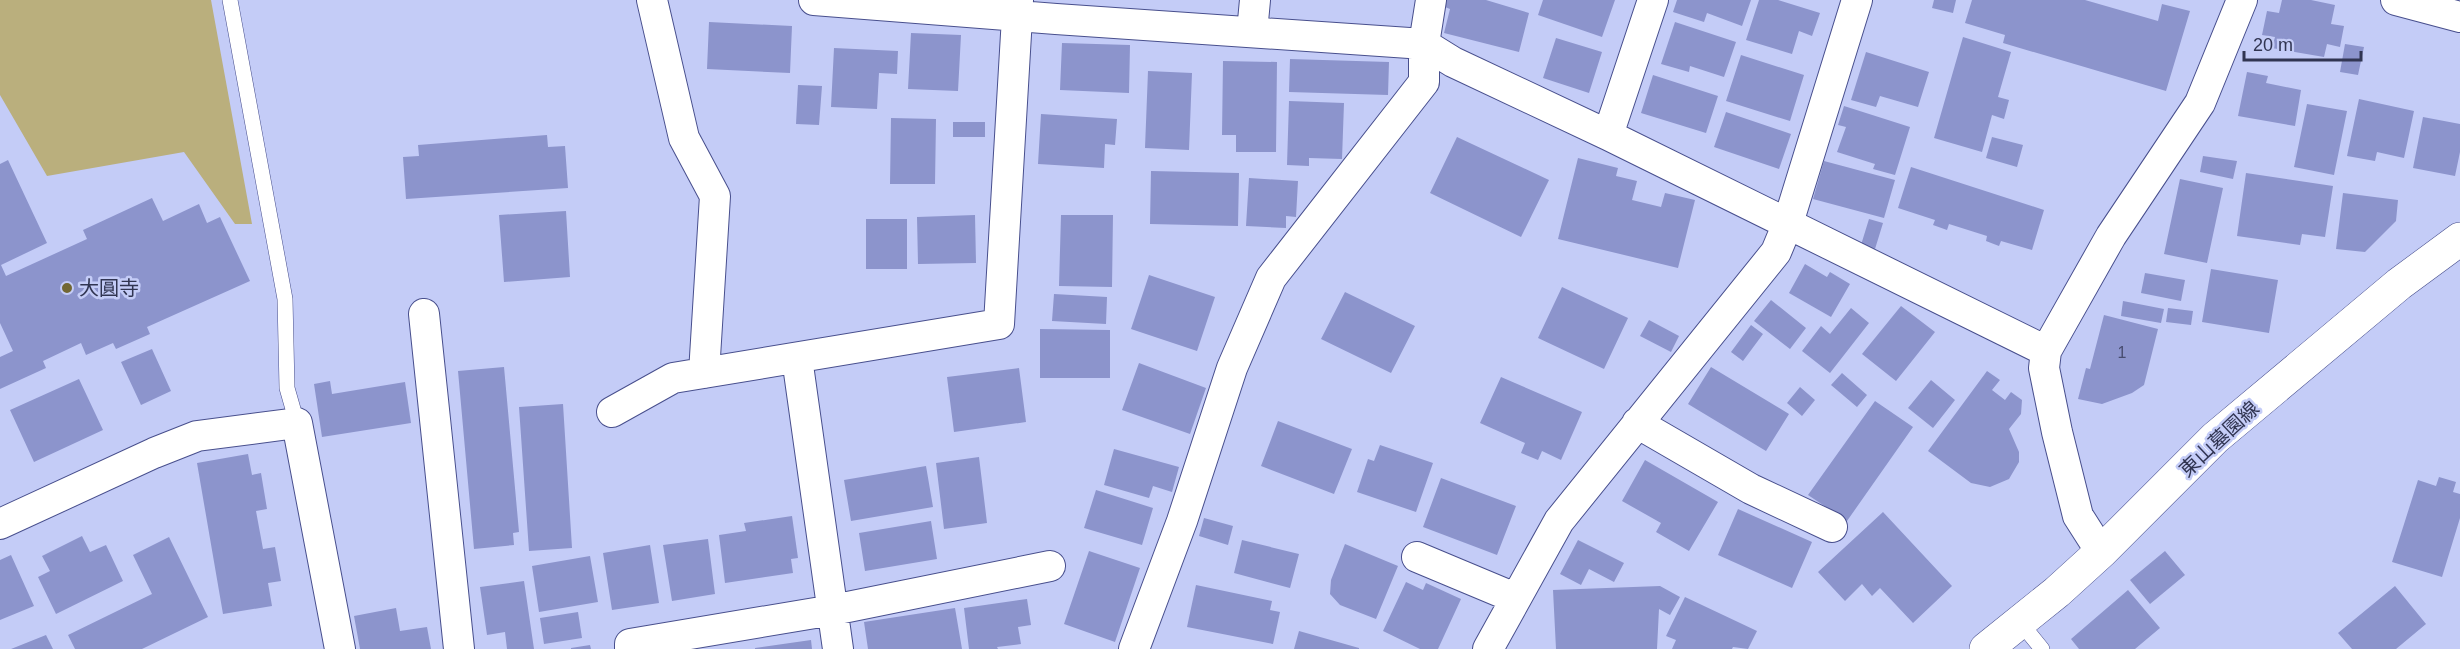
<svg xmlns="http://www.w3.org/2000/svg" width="2460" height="649" font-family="Arial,'Noto Sans JP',sans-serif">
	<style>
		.green { fill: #baaf7d }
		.building { fill: #8c94cc }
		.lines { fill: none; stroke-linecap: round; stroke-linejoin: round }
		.service-casing { stroke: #484f8d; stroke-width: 16 }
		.minor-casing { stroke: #484f8d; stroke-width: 32 }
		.tertiary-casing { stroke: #484f8d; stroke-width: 34 }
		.service { stroke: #fff; stroke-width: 15 }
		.minor { stroke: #fff; stroke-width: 30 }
		.tertiary { stroke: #fff; stroke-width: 33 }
		.poi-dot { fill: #726734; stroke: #c4ccf7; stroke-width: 2 }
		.labels { text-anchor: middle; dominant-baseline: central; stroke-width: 5; stroke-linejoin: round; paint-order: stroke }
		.number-label { font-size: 16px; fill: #484d70 }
		.poi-label { font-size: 20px; fill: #313552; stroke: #c4ccf7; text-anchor: start }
		.street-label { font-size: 20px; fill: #313552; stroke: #c4ccf7 }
	</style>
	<rect width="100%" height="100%" fill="#c4ccf7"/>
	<path class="green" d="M0 0H211L252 224H235L184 152 47 176 0 95Z"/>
	<path class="building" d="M1447 0H1486L1529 13 1519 52 1444 33 1450 9 1445 7Z
		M1543 0H1615L1602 37 1538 15Z
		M1677 0H1751L1742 26 1707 13 1704 22 1673 12Z
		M1759 0H1778L1820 13 1812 36 1799 31 1792 54 1746 40Z
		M1934 0H1956L1953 13 1932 8Z
		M1972 0H2085L2158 21 2162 4 2190 11 2166 91 2003 43 2005 35 1965 23Z
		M2282 0H2311L2335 5 2331 24 2344 26 2340 47 2327 44 2324 57 2272 48 2275 37 2262 35 2267 11 2279 13Z
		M709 22 792 26 790 73 707 69Z
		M1675 22 1736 42 1724 77 1690 66 1689 72 1661 64Z
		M911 33 961 35 958 91 908 89Z
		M1963 37 2011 52 1998 97 2009 100 2004 119 1992 115 1982 152 1934 138Z
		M1556 38 1602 52 1589 93 1543 78Z
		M1062 43 1130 45 1129 93 1060 90Z
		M2345 44 2364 47 2358 75 2340 72Z
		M834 48 898 51 897 74 879 73 877 109 831 107Z
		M1866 52 1929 72 1918 107 1880 96 1876 107 1851 100Z
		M1741 55 1804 75 1790 121 1726 101Z
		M1290 59 1389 62 1388 95 1289 92Z
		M1223 61 1277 62 1276 152H1236V135H1222Z
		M1148 71 1192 73 1189 150 1145 148Z
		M2247 72 2268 76 2266 83 2301 90 2295 126 2238 116Z
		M1653 75 1718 96 1706 133 1641 113Z
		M798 85 822 86 819 125 796 124Z
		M2359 99 2414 111 2404 158 2377 152 2375 161 2347 156Z
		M1289 101 1344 103 1342 159 1309 158V166L1287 165Z
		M2307 104 2347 111 2334 175 2294 167Z
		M1844 106 1910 127 1895 175 1873 169 1875 164 1837 152 1846 127 1838 125Z
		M1726 112 1791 134 1779 169 1714 147Z
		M1041 114 1117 119 1115 145 1105 144 1104 168 1038 164Z
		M2423 117 2460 124V152L2455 176 2413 168Z
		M891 118 936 119 935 184H890Z
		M953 122H985V137H953Z
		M547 135 548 147 565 146 568 188 406 199 403 157 419 156 418 145Z
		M1457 137 1549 180 1521 237 1430 193Z
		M1992 137 2023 145 2017 167 1986 158Z
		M2203 156 2237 161 2233 179 2200 172Z
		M1578 158 1618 168 1616 176 1637 181 1632 200 1661 207 1665 193 1695 200 1678 268 1558 239Z
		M8 160 47 243 1 265 6 276 87 239 83 230 152 198 163 221 199 204 207 223 220 217 250 281 147 327 150 334 116 349 113 343 86 355 81 343 43 361 46 368 0 389V357L13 351 0 323V164Z
		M1824 161 1895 180 1884 218 1813 199Z
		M1911 167 2044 210 2032 250 2001 241 1999 246 1986 241 1987 236 1949 224 1947 230 1933 225 1935 220 1898 208Z
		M1151 171 1239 173 1238 226 1150 224Z
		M2246 173 2333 186 2325 237 2302 234 2300 245 2237 236Z
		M1249 178 1298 181 1296 217 1286 216V228L1246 226Z
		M2180 179 2223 188 2207 263 2164 254Z
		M2343 193 2398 200 2396 221 2365 252 2336 249Z
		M566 211 570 277 504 282 499 215Z
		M975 215 976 263 918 264 917 217Z
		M1061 215H1113L1112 287 1059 286Z
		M866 219H907V269H866Z
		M1869 219 1883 223 1875 249 1861 245Z
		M1805 264 1827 277 1830 272 1850 284 1831 317 1789 293Z
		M2211 269 2278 280 2269 333 2202 322Z
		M2145 273 2185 280 2181 301 2141 293Z
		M1149 275 1215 297 1197 351 1131 329Z
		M1562 287 1628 318 1604 369 1538 338Z
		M1345 292 1415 326 1391 373 1321 339Z
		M1054 294 1107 297 1106 324 1052 321Z
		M1771 300 1806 328 1790 349 1754 321Z
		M2123 301 2164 309 2161 323 2121 316Z
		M1901 306 1935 332 1896 381 1862 354Z
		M1851 308 1869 323 1830 373 1802 351 1821 326 1830 334Z
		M2168 308 2193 311 2191 325 2166 322Z
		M2104 315 2158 329 2144 385 2132 393 2102 404 2078 399 2086 368 2090 369Z
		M1649 320 1679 336 1671 352 1640 336Z
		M1751 325 1763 334 1743 361 1731 352Z
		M1040 329 1110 330V378H1040Z
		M152 349 171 391 141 405 121 362Z
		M1139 363 1206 388 1190 434 1122 410Z
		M504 367 519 532 513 533 514 545 474 549 458 371Z
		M1711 367 1789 414 1766 451 1688 404Z
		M1019 368 1026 422 954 432 947 377Z
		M1987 371 2000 380 1992 390 2005 400 2011 392 2022 400 2021 414 2009 429 2019 452V462L2009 479 1990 487 1971 483 1928 451Z
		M1842 373 1867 395 1857 407 1831 385Z
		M1501 377 1582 412 1561 460 1542 451 1538 460 1521 453 1525 443 1480 423Z
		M79 379 103 430 34 462 10 410Z
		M1931 380 1955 400 1933 428 1908 408Z
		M330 381 332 394 405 382 411 423 322 437 314 384Z
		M1800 387 1815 400 1802 416 1787 403Z
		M1875 401 1913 427 1847 521 1808 495Z
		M563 404 572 548 529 551 519 407Z
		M1278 421 1352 449 1334 494 1261 466Z
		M1380 445 1433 463 1416 512 1357 492 1368 459 1374 461Z
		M1114 449 1179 467 1172 492 1153 486 1149 498 1104 485Z
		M248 454 252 475 261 473 267 509 256 511 263 549 275 547 281 581 268 583 272 606 223 614 197 463Z
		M979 457 987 523 944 529 936 463Z
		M1645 460 1718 502 1689 551 1656 532 1661 523 1622 501Z
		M926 466 933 507 851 521 844 480Z
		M2439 477 2456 482 2453 492 2460 494V518L2442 577 2392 562 2418 480 2436 486Z
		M1441 478 1516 506 1497 555 1423 527Z
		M1096 490 1153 508 1142 545 1084 528Z
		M1738 509 1812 542 1792 588 1718 555Z
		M1883 512 1952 586 1913 623 1880 588 1872 596 1862 584 1845 601 1818 572Z
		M792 516 798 558 791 559 793 573 725 583 719 535 746 531 744 523Z
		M1204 518 1233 526 1228 545 1199 536Z
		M931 521 937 559 865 571 859 533Z
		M82 536 90 552 106 545 123 581 56 614 38 577 50 571 42 556Z
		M169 537 208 617 142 649H75L68 635 152 594 133 555Z
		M708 539 715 594 672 601 663 545Z
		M1242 540 1299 554 1290 588 1234 573Z
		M1578 540 1624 563 1614 582 1589 569 1581 585 1560 574Z
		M1345 544 1398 566 1376 619 1340 605 1330 594 1331 580Z
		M650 545 659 603 612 610 603 553Z
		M1089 551 1140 568 1115 642 1064 624Z
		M2165 551 2185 575 2150 604 2130 580Z
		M11 555 34 606 0 620V560Z
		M590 556 598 602 539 612 532 566Z
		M524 581 534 649H507L505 632 487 635 480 587Z
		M1406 582 1423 590 1426 583 1461 599 1438 649H1420L1383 631Z
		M1196 585 1272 601 1270 610 1280 612 1273 644 1187 627Z
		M1660 586 1680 597 1670 615 1659 609 1657 649H1556L1553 590Z
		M2395 586 2426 624 2396 649H2352L2338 633Z
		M2128 590 2160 628 2135 649H2079L2071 639Z
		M1685 597 1757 631 1748 649 1733 647 1732 649H1672L1676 640 1666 636Z
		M1027 599 1031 625 1018 627 1021 644 997 647 998 649H969L964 608Z
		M396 608 400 631 427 627 431 649H360L354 616Z
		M955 608 962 649H868L864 622Z
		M578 612 582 638 544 644 540 618Z
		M1299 631 1359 648V649H1294Z
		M46 635 53 649H11Z
		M811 640 812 649H755V648Z
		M590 645 591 649H571V648Z"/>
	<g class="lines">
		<defs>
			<path id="service" d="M230 0 285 299 287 388 297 423
				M2020 622 2042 649"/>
			<path id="minor" d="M652 0 684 138 715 196 704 373
				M814 0 1056 19 1424 44 1453 62 1608 135 2046 351
				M2396 0 2460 17
				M1252 32 1255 0
				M1608 135 1653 0
				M424 314 459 649
				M797 358 838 649
				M612 412 673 378 999 324 1018 0
				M1637 423 1751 489 1832 527
				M0 524 154 453 197 436 297 423 340 649
				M2101 552 2078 516 2057 432 2044 368 2046 351 2111 236 2200 103 2242 0
				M1417 557 1515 598
				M630 649V644L833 610 1050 566
				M1134 649 1182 521 1232 368 1271 278 1424 82V44L1431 0
				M1488 649 1559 521 1776 252 1788 223 1857 0"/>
			<path id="tertiary" d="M1986 649 2057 592 2101 552 2215 438 2399 284 2460 239"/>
		</defs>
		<use href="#service" class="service-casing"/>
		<use href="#minor" class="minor-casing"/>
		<use href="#tertiary" class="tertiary-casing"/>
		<use href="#service" class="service"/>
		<use href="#minor" class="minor"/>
		<use href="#tertiary" class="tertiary"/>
	</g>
	<circle class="poi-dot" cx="67" cy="288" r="6"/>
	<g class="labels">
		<g class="number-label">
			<text x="2122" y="352">1</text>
		</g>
		<g class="poi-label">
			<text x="79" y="288">大圓寺</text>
		</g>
		<g class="street-label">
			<text transform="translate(2219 439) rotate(-43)">東山墓園線</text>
		</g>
	</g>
	<path d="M2244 51v9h117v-9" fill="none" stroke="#313552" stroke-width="3"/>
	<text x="2253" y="51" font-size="18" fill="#313552" stroke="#c4ccf7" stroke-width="4.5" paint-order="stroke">20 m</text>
</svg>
